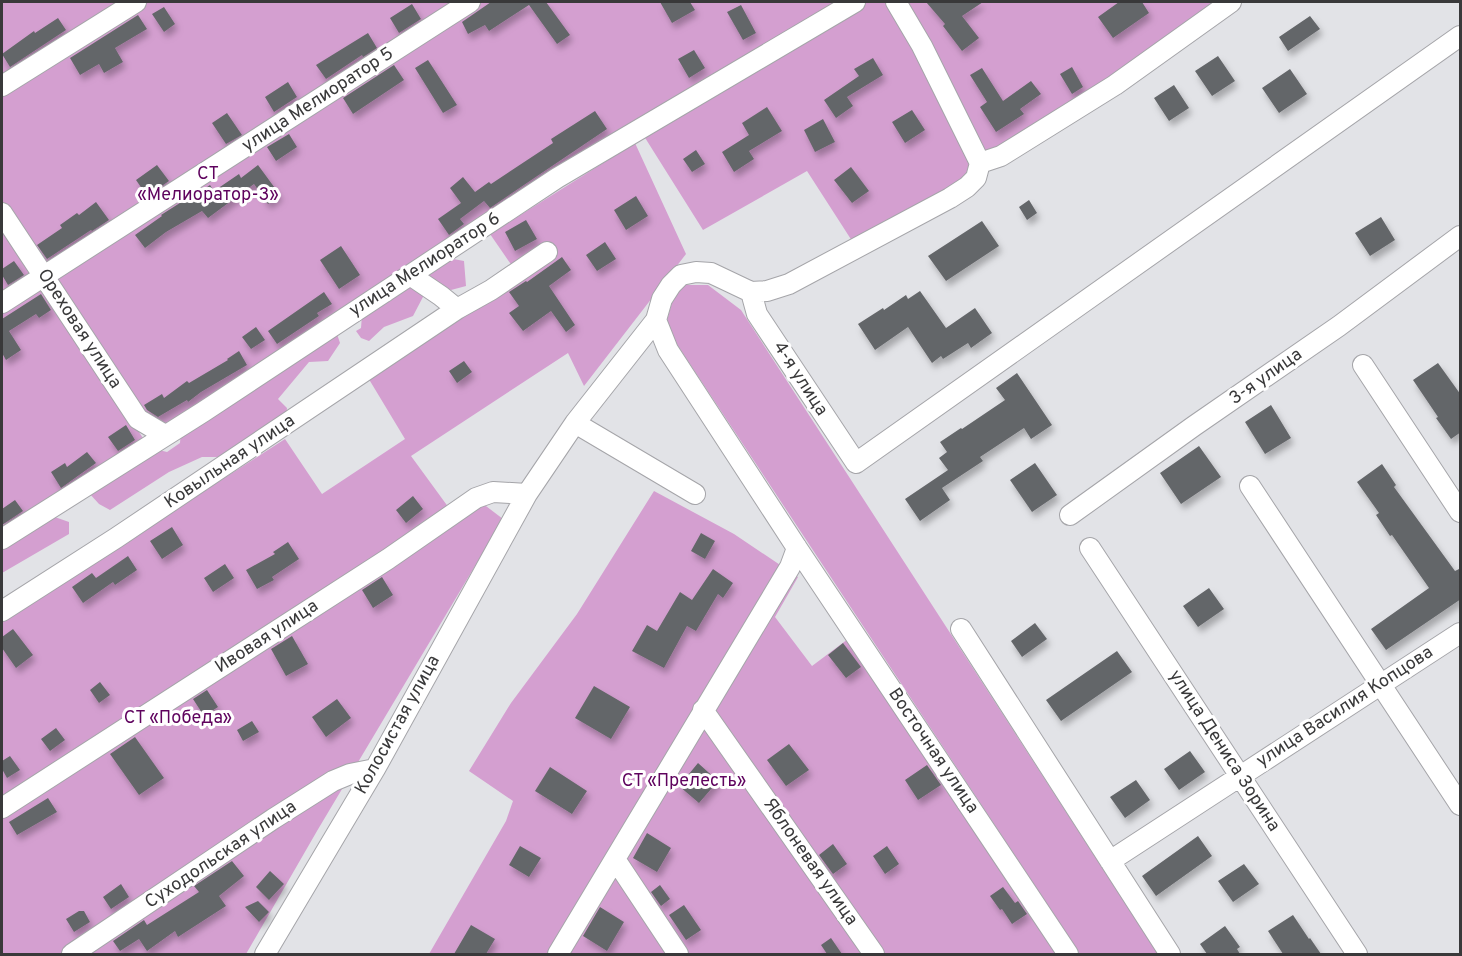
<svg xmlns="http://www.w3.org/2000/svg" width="1462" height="956" font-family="Overpass,sans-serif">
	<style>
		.green { fill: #d49fd0 }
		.building { fill: #646669; filter: url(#shadow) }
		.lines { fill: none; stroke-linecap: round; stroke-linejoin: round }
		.minor-casing { stroke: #a5a5a9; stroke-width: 22 }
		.minor { stroke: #fff; stroke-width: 20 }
		.labels { text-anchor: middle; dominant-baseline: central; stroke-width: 6; stroke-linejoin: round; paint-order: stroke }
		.street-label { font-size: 18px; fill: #39393a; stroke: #fff }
		.park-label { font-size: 18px; fill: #5f035e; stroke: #fff }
	</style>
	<defs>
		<filter id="shadow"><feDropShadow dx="3" dy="5.5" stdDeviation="3" flood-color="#0004"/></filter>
	</defs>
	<rect width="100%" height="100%" fill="#e2e3e7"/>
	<path class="green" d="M2 2H1219L1000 153 968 168 963 184 854 244 807 171 703 230 637 125 156 435 2 202Z
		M635 143 686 254 584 386 568 353 411 456 457 519 482 503 503 519 317 831 246 954H2V621L285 439 322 494 405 439 367 376 519 276 490 234Z
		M2 231 145 441 2 535Z
		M448 258 464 261 466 286 451 290 427 275Z
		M408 285 424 295 413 316 384 327 369 341 361 338 356 331 361 328 362 315Z
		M685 285H708L741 310 1158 954H1080L676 343 666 324 673 299Z
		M337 334 340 343 328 361 309 362 278 399 287 408 286 416 228 457H202L169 472 110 510 99 504 89 493 159 450 167 452 180 443 181 430Z
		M654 491 734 534 798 577 775 617 812 666 848 639 1060 954H429L506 821 513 801 469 771 511 703 577 614Z
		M49 515 69 522V534L2 573V546Z"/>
	<path class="building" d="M491 2H546L570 35 557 44 529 5 489 31 485 25 468 34 462 22Z
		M660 2H690L695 10 672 23Z
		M926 2H983L962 16 979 38 962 51 943 26 945 24Z
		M1119 2H1142L1149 13 1113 38 1098 17Z
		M412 4 421 19 399 33 390 18Z
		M741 5 756 33 743 40 727 12Z
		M164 7 175 24 164 32 152 14Z
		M138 15 147 29 115 48 123 62 104 73 99 64 80 75 70 58Z
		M1310 16 1320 29 1288 51 1279 37Z
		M58 18 66 30 10 67 2 54 34 31 35 33Z
		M368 33 377 48 363 57 362 55 326 79 316 65Z
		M694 50 705 68 689 78 678 59Z
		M1218 56 1235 81 1212 96 1195 71Z
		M873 58 883 75 847 97 853 106 836 118 824 100 859 76 854 69Z
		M428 60 457 105 443 113 415 68Z
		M394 65 404 80 353 114 343 98Z
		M1072 67 1083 87 1072 94 1060 74Z
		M982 68 1003 101 1031 81 1041 94 1020 109 1024 114 996 132 980 107 987 102 970 75Z
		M1290 69 1307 94 1279 113 1262 88Z
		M288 82 297 97 274 112 265 97Z
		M1174 85 1189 108 1169 121 1154 98Z
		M767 107 782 131 749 151 754 159 734 172 722 152 749 135 742 123Z
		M912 110 925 130 905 143 892 122Z
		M595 111 607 129 490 208 484 201 460 219 464 224 449 235 438 219 461 203 450 188 463 177 475 192 489 182 491 184 553 143 551 139Z
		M227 113 242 135 226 144 212 123Z
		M823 119 835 142 815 152 804 130Z
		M289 134 297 147 276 161 267 147Z
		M696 150 705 164 692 172 683 159Z
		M157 165 169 181 147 196 136 180Z
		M258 165 280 195 268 204 254 184 208 218 202 211 166 232 145 248 135 235 162 216 161 215 183 201 184 203 210 185 214 191 239 174 241 178Z
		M851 167 869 191 852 203 834 180Z
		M636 196 648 216 626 230 614 210Z
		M1029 200 1037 213 1027 220 1019 207Z
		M96 202 109 220 92 231 91 230 47 259 37 245 62 228 60 225 77 213 79 215Z
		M1381 217 1395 240 1370 256 1355 233Z
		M526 220 537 239 515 251 505 232Z
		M982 221 999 246 946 281 928 256Z
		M605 242 616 259 597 271 586 255Z
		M341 246 360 275 339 289 320 260Z
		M562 257 571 270 549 286 575 325 566 332 551 311 523 331 509 313 519 306 509 292 526 281 527 282Z
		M14 261 24 275 8 285 2 275V269Z
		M920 291 946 328 975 308 992 333 971 348 968 343 943 359 941 356 932 363 908 327 875 350 858 324 883 308 884 310 906 295 908 299Z
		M324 292 332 304 317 313 319 316 277 344 268 331Z
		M41 294 51 310 39 318 36 314 9 331 21 350 6 360 2 353V319Z
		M256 327 265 340 251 349 242 337Z
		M239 351 247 365 201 392 188 402 187 400 158 417 147 410 144 405 162 394 164 398 187 381 189 383 228 360 227 359Z
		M464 361 472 372 457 383 449 371Z
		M1438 363 1461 395V432L1451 439 1436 418 1438 417 1413 380Z
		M1017 373 1052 425 1031 439 1024 428 980 457 983 461 942 488 950 500 920 521 905 499 948 470 939 458 947 452 940 442 961 428 962 429 1005 400 996 388Z
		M1271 405 1291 438 1265 454 1245 422Z
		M126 425 135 440 118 451 108 437Z
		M1199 446 1221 477 1181 504 1160 473Z
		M87 452 96 463 61 488 51 472 65 463 67 467Z
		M1035 463 1057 495 1032 512 1010 480Z
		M1382 464 1396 485 1394 487 1455 571 1461 568V599L1386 650 1371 629 1429 588 1392 535 1390 536 1376 515 1379 513 1357 482Z
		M413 496 423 509 406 523 396 510Z
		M15 500 23 511 2 525V509Z
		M172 527 183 545 162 559 150 541Z
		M701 533 715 541 705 559 691 551Z
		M288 542 299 559 272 577 274 580 257 589 246 570 275 554 273 552Z
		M128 556 137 570 115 585 113 582 83 603 72 587 92 573 96 578Z
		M225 564 234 578 213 592 204 578Z
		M713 569 733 583 723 598 718 594 696 631 687 626 664 668 632 651 647 625 657 631 680 592 692 600Z
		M382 577 393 595 373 608 362 590Z
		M1209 588 1224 609 1198 627 1183 606Z
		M1035 623 1047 639 1022 657 1011 641Z
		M13 629 33 655 16 668 2 648V637Z
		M292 636 308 664 286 676 271 649Z
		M843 643 861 667 846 678 828 655Z
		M1117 651 1132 672 1061 721 1046 700Z
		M100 682 110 695 99 703 90 690Z
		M594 686 630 707 611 739 575 718Z
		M207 690 218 707 204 716 193 699Z
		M337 699 351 718 326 737 312 717Z
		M252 721 259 732 243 741 237 730Z
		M56 728 65 740 50 751 41 739Z
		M135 737 164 778 139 795 110 754Z
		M789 744 809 770 786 786 767 760Z
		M1190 751 1205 772 1179 790 1164 769Z
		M10 756 20 770 7 778 2 769V761Z
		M698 763 718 781 699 803 679 786Z
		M927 765 941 785 918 800 905 780Z
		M550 767 587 791 572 814 535 791Z
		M1136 780 1150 800 1125 818 1110 797Z
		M48 798 57 812 17 835 9 822Z
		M647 833 671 848 657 872 633 858Z
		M1198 836 1212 856 1156 896 1142 876Z
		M833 844 847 864 833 874 819 855Z
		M520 846 541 858 529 877 509 865Z
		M887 846 899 864 885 874 873 856Z
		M232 861 244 876 219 896 226 906 178 937 175 931 147 951 139 939 120 951 113 941 144 920 147 925 199 892 194 886Z
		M1244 864 1259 884 1233 902 1218 881Z
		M270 871 284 884 269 900 256 887Z
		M121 884 129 897 111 909 103 897Z
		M660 885 670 899 661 906 651 892Z
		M1003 887 1015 903 1018 901 1027 914 1012 924 1002 909 1000 910 990 896Z
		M258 901 269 912 259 922 245 907Z
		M684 905 701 930 686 940 669 915Z
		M600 907 624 922 607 951 583 936Z
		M79 911H84L90 922 74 932 66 919Z
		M1293 915 1309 939 1310 938 1321 954H1283L1268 931Z
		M471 925 495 939 486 954H454Z
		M1225 926 1240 947 1237 949 1240 954H1207L1200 944Z
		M831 938 842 954H827L821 945Z"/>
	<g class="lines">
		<defs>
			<path id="minor" d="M896 2 922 46 980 163 976 178 967 187 950 198 789 284 767 291 751 292 711 273 696 272 681 275 671 285 662 299 656 320 668 350 797 548 1068 954
				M2 86 136 2
				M980 163 1001 156 1115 85 1231 2
				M2 213 138 419 165 435
				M410 275 441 296 457 309 491 290 547 252
				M751 292 757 314 856 463 1460 36
				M2 303 470 2
				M1363 365 1460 512
				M575 423 695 494
				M1250 486 1460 805
				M1070 515 1194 426 1339 326 1460 236
				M2 539 203 412 557 178 855 2
				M1090 548 1357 954
				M2 611 116 538 457 309
				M961 629 1170 954
				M703 710 874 954
				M2 808 388 559 476 498 493 492 527 494 575 423 656 320
				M615 859 678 954
				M1110 861 1460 633
				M72 954 273 819 333 781 350 774 375 769
				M265 954 375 769 527 494
				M558 954 790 567 797 548"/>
		</defs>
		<use href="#minor" class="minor-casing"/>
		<use href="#minor" class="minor"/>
	</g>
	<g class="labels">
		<g class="street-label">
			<text transform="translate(318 100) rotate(-33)">улица Мелиоратор 5</text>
			<text transform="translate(425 265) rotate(-33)">улица Мелиоратор 6</text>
			<text transform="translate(79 329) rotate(57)">Ореховая улица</text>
			<text transform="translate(1266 377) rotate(-35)">3-я улица</text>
			<text transform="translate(800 379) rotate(57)">4-я улица</text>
			<text transform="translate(230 462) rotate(-34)">Ковыльная улица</text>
			<text transform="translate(267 637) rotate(-33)">Ивовая улица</text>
			<text transform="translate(1345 707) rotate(-33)">улица Василия Копцова</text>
			<text transform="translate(398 725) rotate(-61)">Колосистая улица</text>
			<text transform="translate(933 751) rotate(56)">Восточная улица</text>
			<text transform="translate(1224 751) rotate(57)">улица Дениса Зорина</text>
			<text transform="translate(221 855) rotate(-34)">Суходольская улица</text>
			<text transform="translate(810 862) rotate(55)">Яблоневая улица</text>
		</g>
		<g class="park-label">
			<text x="208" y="174">СТ<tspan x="208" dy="21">«Мелиоратор-3»</tspan></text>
			<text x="178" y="718">СТ «Победа»</text>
			<text x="684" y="781">СТ «Прелесть»</text>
		</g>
	</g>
	<rect width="1462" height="956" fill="none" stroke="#39393a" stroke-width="6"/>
</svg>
